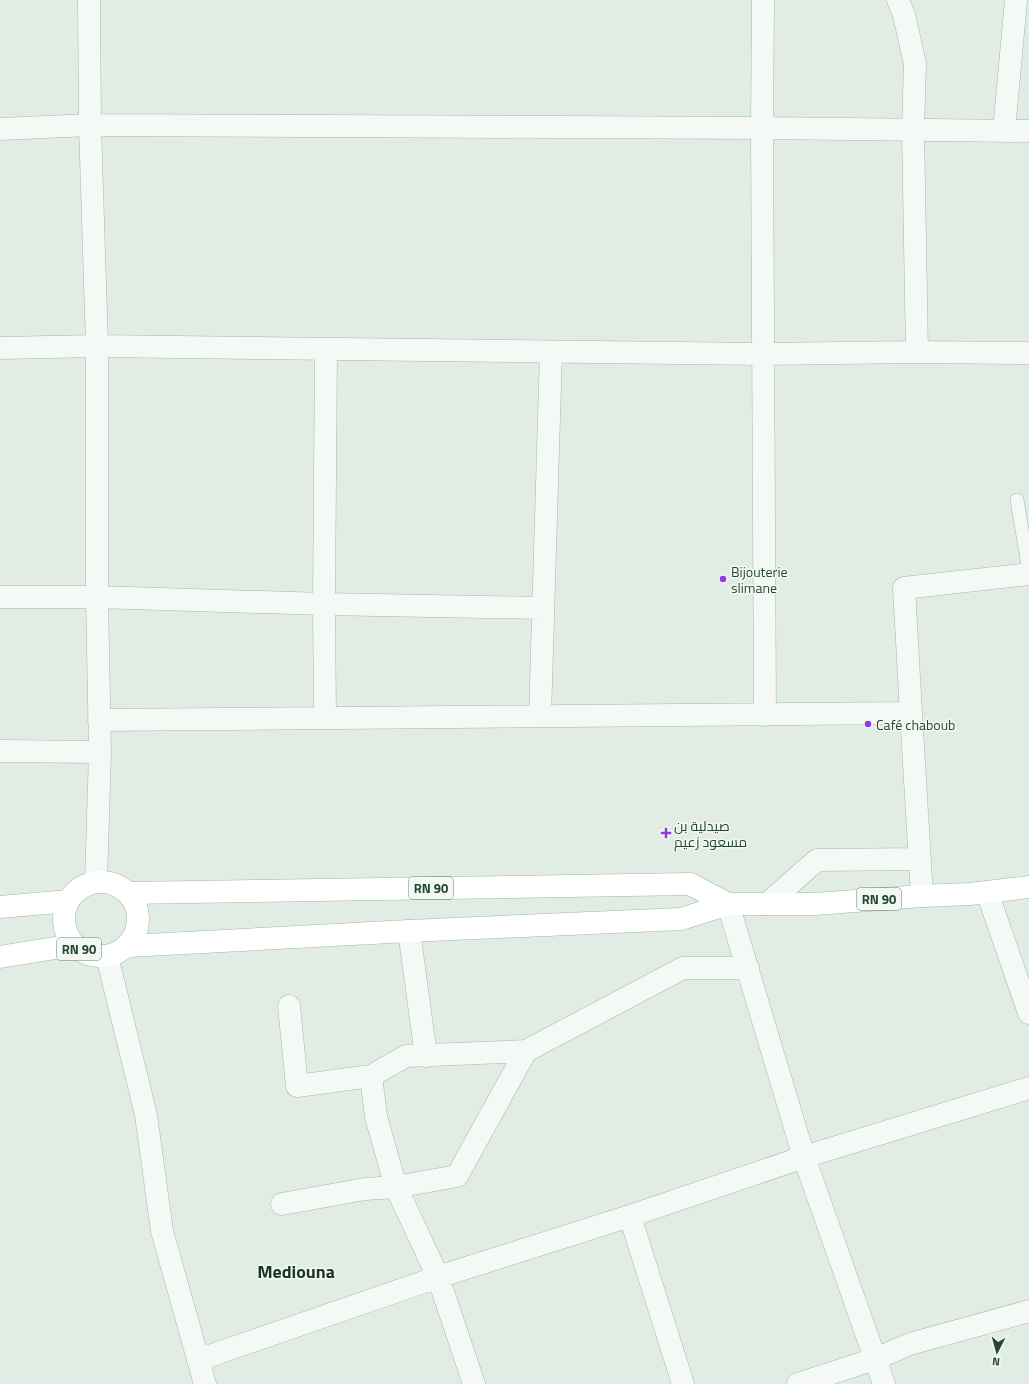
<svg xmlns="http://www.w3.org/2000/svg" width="1029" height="1384" font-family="'Titillium Web',Cairo,sans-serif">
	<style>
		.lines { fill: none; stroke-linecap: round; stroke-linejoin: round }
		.service-casing { stroke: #a5b7ac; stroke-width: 14 }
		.minor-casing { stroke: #a5b7ac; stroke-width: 23 }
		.primary-casing { stroke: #9fb9a7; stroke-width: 23 }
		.service { stroke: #f5f9f6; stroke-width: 13 }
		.minor { stroke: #f5f9f6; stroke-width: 22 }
		.primary { stroke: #fff; stroke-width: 22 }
		.poi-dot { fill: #9439de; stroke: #f2f9f4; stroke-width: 1.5 }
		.labels { text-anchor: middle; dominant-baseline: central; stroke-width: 3; stroke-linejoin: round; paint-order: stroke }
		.shield { fill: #f2f9f4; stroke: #647c6c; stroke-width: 1 }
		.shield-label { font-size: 13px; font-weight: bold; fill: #274632 }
		.poi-label { font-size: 14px; fill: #274632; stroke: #f2f9f4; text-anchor: start }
		.district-label { font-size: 18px; font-weight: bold; fill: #1a3724; stroke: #f2f9f4 }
	</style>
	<rect width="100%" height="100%" fill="#e1ece5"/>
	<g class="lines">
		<defs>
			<path id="service" d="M1017 500 1029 571"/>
			<path id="minor" d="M89 0 90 125 97 346V597L100 752 96 882
				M763 0 762 128 765 715
				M898 0 904 15 915 64 913 129 917 352
				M0 129 90 125 762 128 1029 131
				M1004 131 1016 0
				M0 348 97 346 763 354 917 352 1029 353
				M0 597H97L324 604 543 608
				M911 713 904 588 1029 574
				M540 716 551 352
				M325 718 324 604 326 349
				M99 720 911 713 922 896
				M0 751 100 752
				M987 892 1029 1013
				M728 904 804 1157 884 1384
				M767 904 817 860 920 859
				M409 931 426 1056
				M107 956 146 1115 162 1231 205 1384
				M289 1006 297 1086 371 1076
				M282 1204 365 1189 396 1187 457 1176 526 1051
				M630 1216 683 1384
				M198 1360 438 1277 630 1216 804 1157 1029 1088
				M474 1384 438 1277 396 1187 376 1117 371 1076 406 1056 526 1051 683 968H748
				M798 1384 875 1359 910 1344 1029 1311"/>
			<path id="primary" d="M64 919a37 37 0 1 1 74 0a37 37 0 1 1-74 0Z
				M128 893 690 884 728 904
				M0 907 68 901
				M128 946 409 931 681 919 728 904H815L922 896 970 894 1029 887
				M0 957 74 945"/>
		</defs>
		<use href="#service" class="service-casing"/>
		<use href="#minor" class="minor-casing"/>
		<use href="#primary" class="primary-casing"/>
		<use href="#service" class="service"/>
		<use href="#minor" class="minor"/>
		<use href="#primary" class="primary"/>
	</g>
	<g class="poi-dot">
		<circle cx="723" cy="579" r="4"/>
		<circle cx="868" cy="724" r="4"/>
		<path d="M664 827h4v4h4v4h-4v4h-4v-4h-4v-4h4z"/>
	</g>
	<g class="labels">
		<g class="shield">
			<rect x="409" y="877" width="44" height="22" rx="3"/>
			<rect x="857" y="888" width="44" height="22" rx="3"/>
			<rect x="57" y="938" width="44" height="22" rx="3"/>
		</g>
		<g class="shield-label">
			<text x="431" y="888">RN 90</text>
			<text x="879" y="899">RN 90</text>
			<text x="79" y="949">RN 90</text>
		</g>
		<g class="poi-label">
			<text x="731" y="571">Bijouterie<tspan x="731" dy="16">slimane</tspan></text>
			<text x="876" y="724">Café chaboub</text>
			<text x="674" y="825">صيدلية بن<tspan x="674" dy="16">مسعود زعيم</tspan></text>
		</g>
		<g class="district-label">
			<text x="296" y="1271">Mediouna</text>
		</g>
	</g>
	<g transform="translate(997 1352) rotate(186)" stroke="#f2f9f4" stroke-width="3" paint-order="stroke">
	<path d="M0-3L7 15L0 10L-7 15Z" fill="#274632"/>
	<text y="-6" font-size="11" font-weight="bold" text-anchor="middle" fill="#274632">N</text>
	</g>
</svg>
